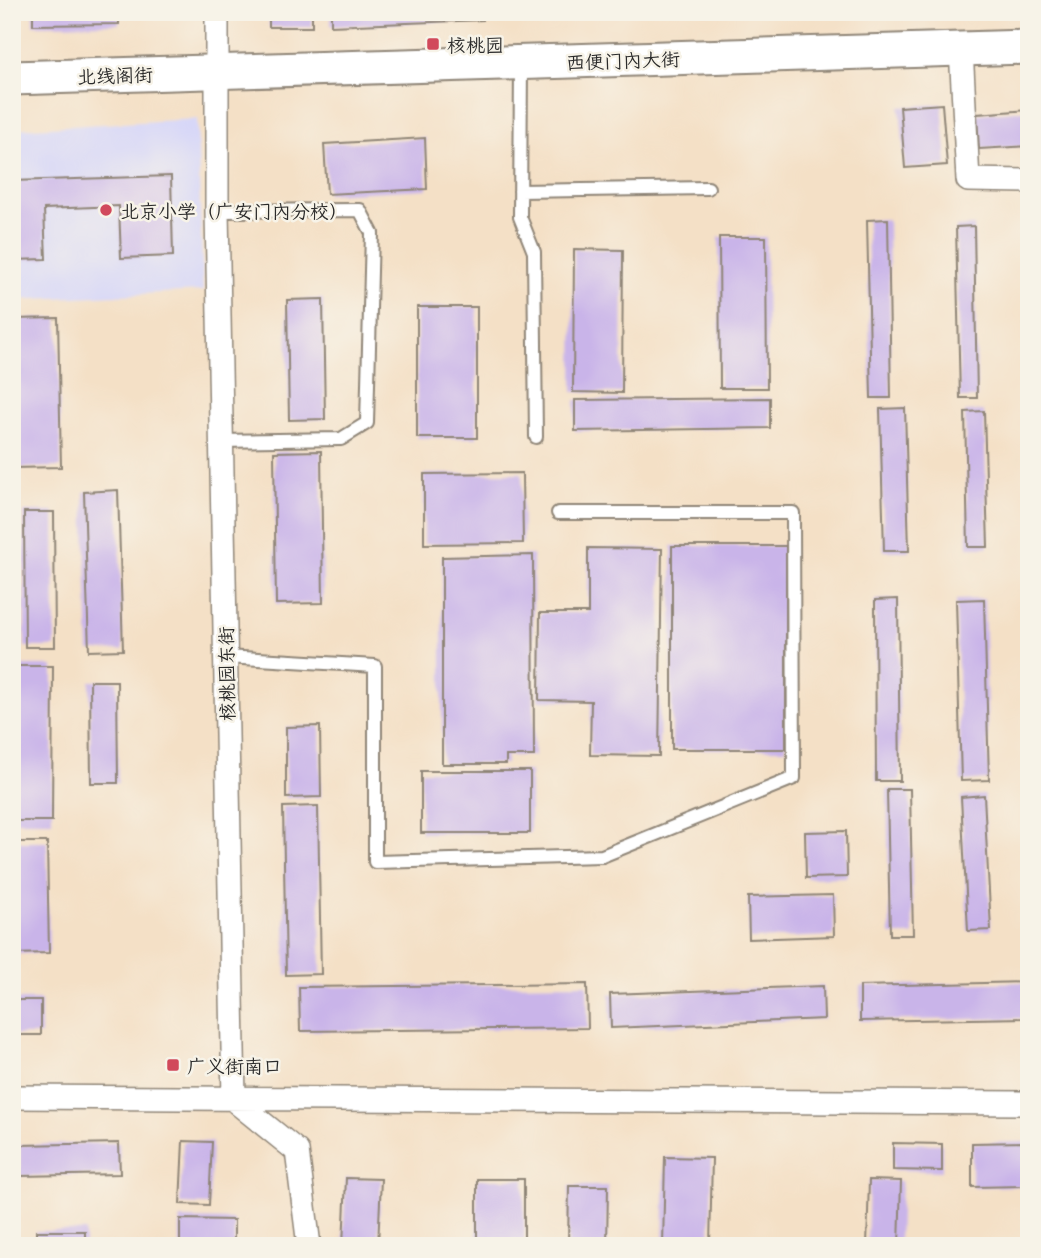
<svg xmlns="http://www.w3.org/2000/svg" width="1041" height="1258" font-family="Mali,'LXGW WenKai TC',sans-serif">
	<style>
		.built { fill: #d7d7f8 }
		.building { fill: #c9b4e9 }
		.lines { fill: none; stroke-linecap: round; stroke-linejoin: round }
		.lane-casing { stroke: #908678; stroke-width: 16 }
		.street-casing { stroke: #908678; stroke-width: 26 }
		.secondary-casing { stroke: #908678; stroke-width: 37 }
		.lane { stroke: #fff; stroke-width: 12 }
		.street { stroke: #fff; stroke-width: 23 }
		.secondary { stroke: #fff; stroke-width: 33 }
		.poi-dot { fill: #d1495b; stroke: #f7f3e8; stroke-width: 2.5 }
		.labels { text-anchor: middle; dominant-baseline: central; stroke-width: 5; stroke-linejoin: round; paint-order: stroke }
		.poi-label { font-size: 19px; fill: #2b2b2b; stroke: #f7f3e8; text-anchor: start }
		.street-label { font-size: 19px; fill: #2b2b2b; stroke: #f7f3e8 }
	</style>
	<rect width="100%" height="100%" fill="#f7f3e8"/>
	<filter id="ink" filterUnits="userSpaceOnUse"><feTurbulence type="fractalNoise" baseFrequency=".0143" numOctaves="2"/><feDisplacementMap in="SourceGraphic" scale="14" xChannelSelector="R" yChannelSelector="G"/><feConvolveMatrix kernelMatrix="1 2 1 2 8 2 1 2 1" color-interpolation-filters="sRGB"/></filter>
	<filter id="wash" filterUnits="userSpaceOnUse"><feTurbulence type="fractalNoise" baseFrequency=".00686" numOctaves="4" result="noise"/><feDisplacementMap in="SourceGraphic" scale="28" xChannelSelector="R" yChannelSelector="G"/><feGaussianBlur stdDeviation="1.57" result="paint"/><feColorMatrix in="noise" values="0 0 0 0 0 0 0 0 0 0 0 0 0 0 0 0 0 1.4 0 .05"/><feComposite in="paint" operator="in"/></filter>
	<g filter="url(#wash)">
		<rect width="100%" height="100%" fill="#f4e0c6"/>
		<path class="built" d="M197 119 203 291 12 300V129Z"/>
		<g id="blocks">
			<path class="building" d="M33 12H119V24L33 25Z
				M269 12H312V27H269Z
				M331 12H482L483 20 331 26Z
				M942 104 947 165 905 168 900 107Z
				M1029 110V146L979 149 977 114Z
				M425 138 427 189 327 194 324 144Z
				M171 176 173 256 121 258 119 206 44 209 46 259 12 260V181Z
				M888 219 891 398H871L867 220Z
				M974 226 977 398H960L956 227Z
				M719 237H766L767 388H720Z
				M574 249 623 250 622 393 573 392Z
				M323 299 325 419 289 420 287 300Z
				M417 307H477V438H417Z
				M58 318 61 467 12 468V319Z
				M770 398V428L575 431V400Z
				M905 408 909 551H884L880 409Z
				M984 411 988 547H968L965 412Z
				M321 451 323 603 276 604 274 452Z
				M522 473 523 543 424 544V474Z
				M118 490 123 650 89 651 84 492Z
				M24 512H54L55 647H25Z
				M672 546H786V749H672Z
				M588 548 662 549 659 756 590 755 591 701 539 700 540 613H588Z
				M533 555 534 756H506V764H442V557Z
				M898 599 900 781H876L875 600Z
				M984 599 989 780 961 781 956 600Z
				M13 666H53L52 821H12Z
				M90 681H117L118 783H91Z
				M320 726 321 797 286 798V727Z
				M421 771H530V833H421Z
				M887 789H910L913 935H890Z
				M984 795 991 930 968 931 961 797Z
				M318 806 321 974 286 975 283 807Z
				M846 831 847 877 806 878 805 832Z
				M12 842H47L49 953 12 954Z
				M833 895 834 936 749 939 748 897Z
				M1029 982V1018L860 1021V986Z
				M587 984 588 1028 300 1031 299 987Z
				M823 986 824 1019 611 1028 610 994Z
				M12 1000H41V1035H12Z
				M183 1141 212 1142 209 1205 180 1204Z
				M1029 1142V1186L972 1187V1143Z
				M119 1143 120 1174 20 1176V1145Z
				M893 1143 942 1144V1171L893 1170Z
				M665 1157 712 1158 710 1246H663Z
				M346 1178 381 1179 378 1246H343Z
				M477 1179H524V1246H477Z
				M869 1180 901 1181 899 1246H867Z
				M569 1186H608L607 1246H568Z
				M180 1219 234 1220V1246H180Z
				M36 1231H85V1246H36Z"/>
		</g>
	</g>
	<g filter="url(#ink)">
		<use href="#blocks" fill-opacity="0" stroke="#908678" stroke-width="2"/>
		<g class="lines">
			<defs>
				<path id="lane" d="M521 63 520 217 534 252 536 437
					M520 191 708 188
					M217 211 360 210 372 233 367 423 341 439 221 441
					M225 657 375 666V862L602 856 794 778 793 513H558"/>
				<path id="street" d="M217 12V211L234 1100 297 1151 309 1246
					M961 49 968 180 1029 181
					M12 1097 1029 1103"/>
				<path id="secondary" d="M12 78C351 66 690 56 1029 47"/>
			</defs>
			<use href="#lane" class="lane-casing"/>
			<use href="#street" class="street-casing"/>
			<use href="#secondary" class="secondary-casing"/>
			<use href="#lane" class="lane"/>
			<use href="#street" class="street"/>
			<use href="#secondary" class="secondary"/>
		</g>
	</g>
	<g class="poi-dot">
		<rect x="426" y="37" width="14" height="14" rx="3.5"/>
		<circle cx="106" cy="210" r="7"/>
		<rect x="166" y="1058" width="14" height="14" rx="3.5"/>
	</g>
	<g class="labels">
		<g class="poi-label">
			<text x="447" y="44">核桃园</text>
			<text x="120" y="210">北京小学（广安门内分校）</text>
			<text x="187" y="1065">广义街南口</text>
		</g>
		<g class="street-label">
			<text transform="translate(623 60) rotate(-2)">西便门内大街</text>
			<text transform="translate(115 75) rotate(-2)">北线阁街</text>
			<text transform="translate(226 674) rotate(-91)">核桃园东街</text>
		</g>
	</g>
	<rect width="1041" height="1258" fill="none" stroke="#f7f3e8" stroke-width="42"/>
</svg>
